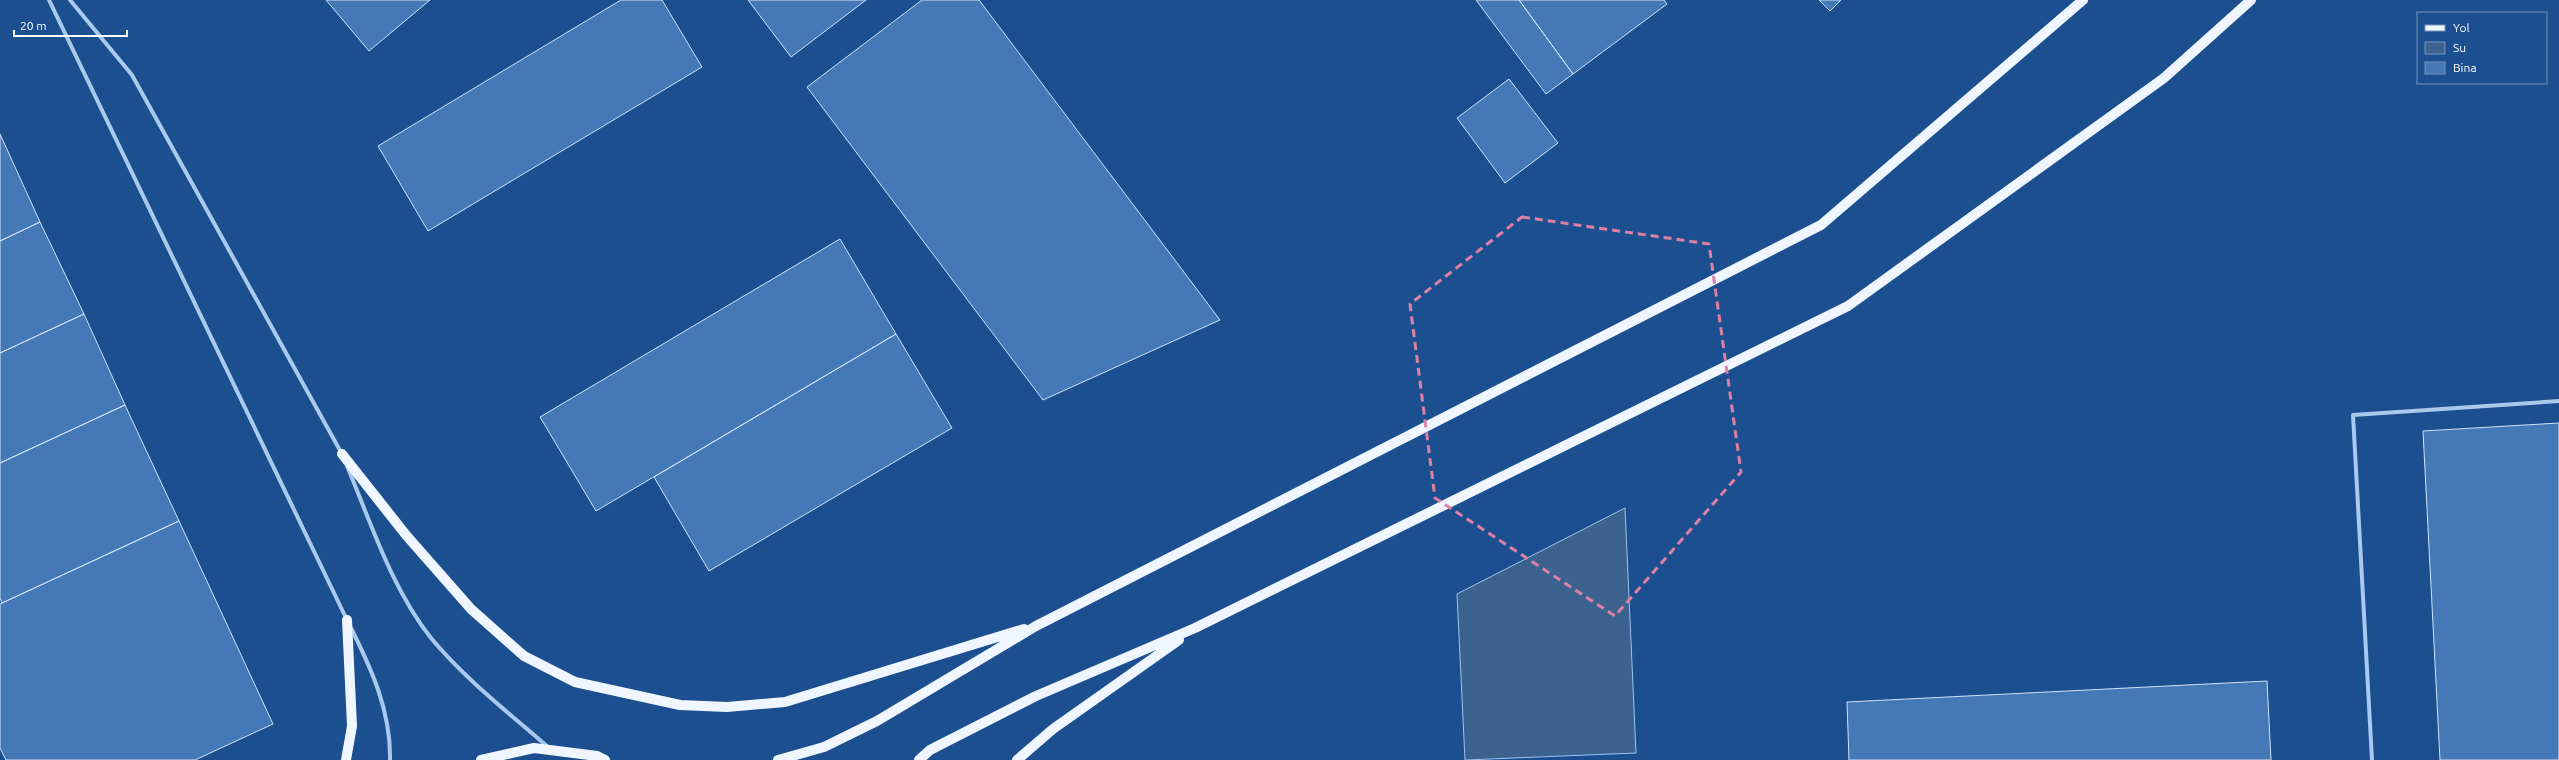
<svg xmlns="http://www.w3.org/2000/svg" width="2559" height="760" font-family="Ubuntu,sans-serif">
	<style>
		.water { fill: #3c6290; stroke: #9cc4f0 }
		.building { fill: #4478b7; stroke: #cfe3fa }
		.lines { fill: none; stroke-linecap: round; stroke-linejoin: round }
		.street { stroke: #a9c9ee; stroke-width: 4 }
		.primary { stroke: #f0f6ff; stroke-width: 10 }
		.marked { fill: none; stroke: #dd80a5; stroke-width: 3; stroke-dasharray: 8 5; stroke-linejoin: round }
	</style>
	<rect width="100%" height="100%" fill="#1b4f8f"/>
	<path class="water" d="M1625 508 1636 753 1465 760 1457 594Z"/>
	<path class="building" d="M326 0H430L369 51Z
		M621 0H662L702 67 428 231 378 146Z
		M748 0H866L791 57Z
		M922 0H979L1220 320 1043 400 807 87Z
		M1476 0H1519L1573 74 1546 94Z
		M1519 0H1664L1667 4 1573 74Z
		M1819 0H1841L1830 11Z
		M1509 79 1558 143 1505 183 1457 118Z
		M0 134 40 222 0 241Z
		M40 222 84 314 0 353V241Z
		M840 239 896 334 596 511 540 417Z
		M84 314 125 405 0 463V353Z
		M896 334 952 428 709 571 654 477Z
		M125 405 179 521 2 603 0 598V463Z
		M2559 423V760H2440L2423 431Z
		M179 521 273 724 195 760H6L0 748V604Z
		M2267 681 2271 760H1849L1847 702Z"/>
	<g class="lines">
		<path class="street" d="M49 0 347 620
			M70 0 132 75 342 454
			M347 466C371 523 392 589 431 638 465 679 509 713 549 748
			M351 628C372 670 391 712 390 760
			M2372 760 2353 415 2559 401"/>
		<path class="primary" d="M342 454 406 535 471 609 524 656 575 682 680 705 727 707 785 702 1024 629
			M346 760 352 726 347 620
			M481 760 534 748 597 756 605 760
			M778 760 824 747 877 721 1036 626 1821 225 2083 0
			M919 760 930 750 1036 696 1195 628 1848 306 2164 78 2251 0
			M1017 760 1053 729 1179 640"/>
	</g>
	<path class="marked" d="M1522 217 1709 244 1741 472 1615 616 1435 498 1410 304Z"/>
	<rect x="2417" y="12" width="130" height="72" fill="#1b4f8f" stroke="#7695bc"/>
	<rect x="2425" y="25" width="20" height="6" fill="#f0f6ff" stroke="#7695bc"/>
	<text x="2453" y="32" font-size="12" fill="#ffffff">Yol</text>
	<rect x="2425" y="42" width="20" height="12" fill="#3c6290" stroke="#7695bc"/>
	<text x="2453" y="52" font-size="12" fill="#ffffff">Su</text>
	<rect x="2425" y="62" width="20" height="12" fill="#4478b7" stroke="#7695bc"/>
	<text x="2453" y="72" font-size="12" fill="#ffffff">Bina</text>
	<path d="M14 30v6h113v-6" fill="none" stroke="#ffffff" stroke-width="2"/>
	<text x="20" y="30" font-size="12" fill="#ffffff" stroke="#1b4f8f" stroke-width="3" paint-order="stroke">20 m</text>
</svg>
